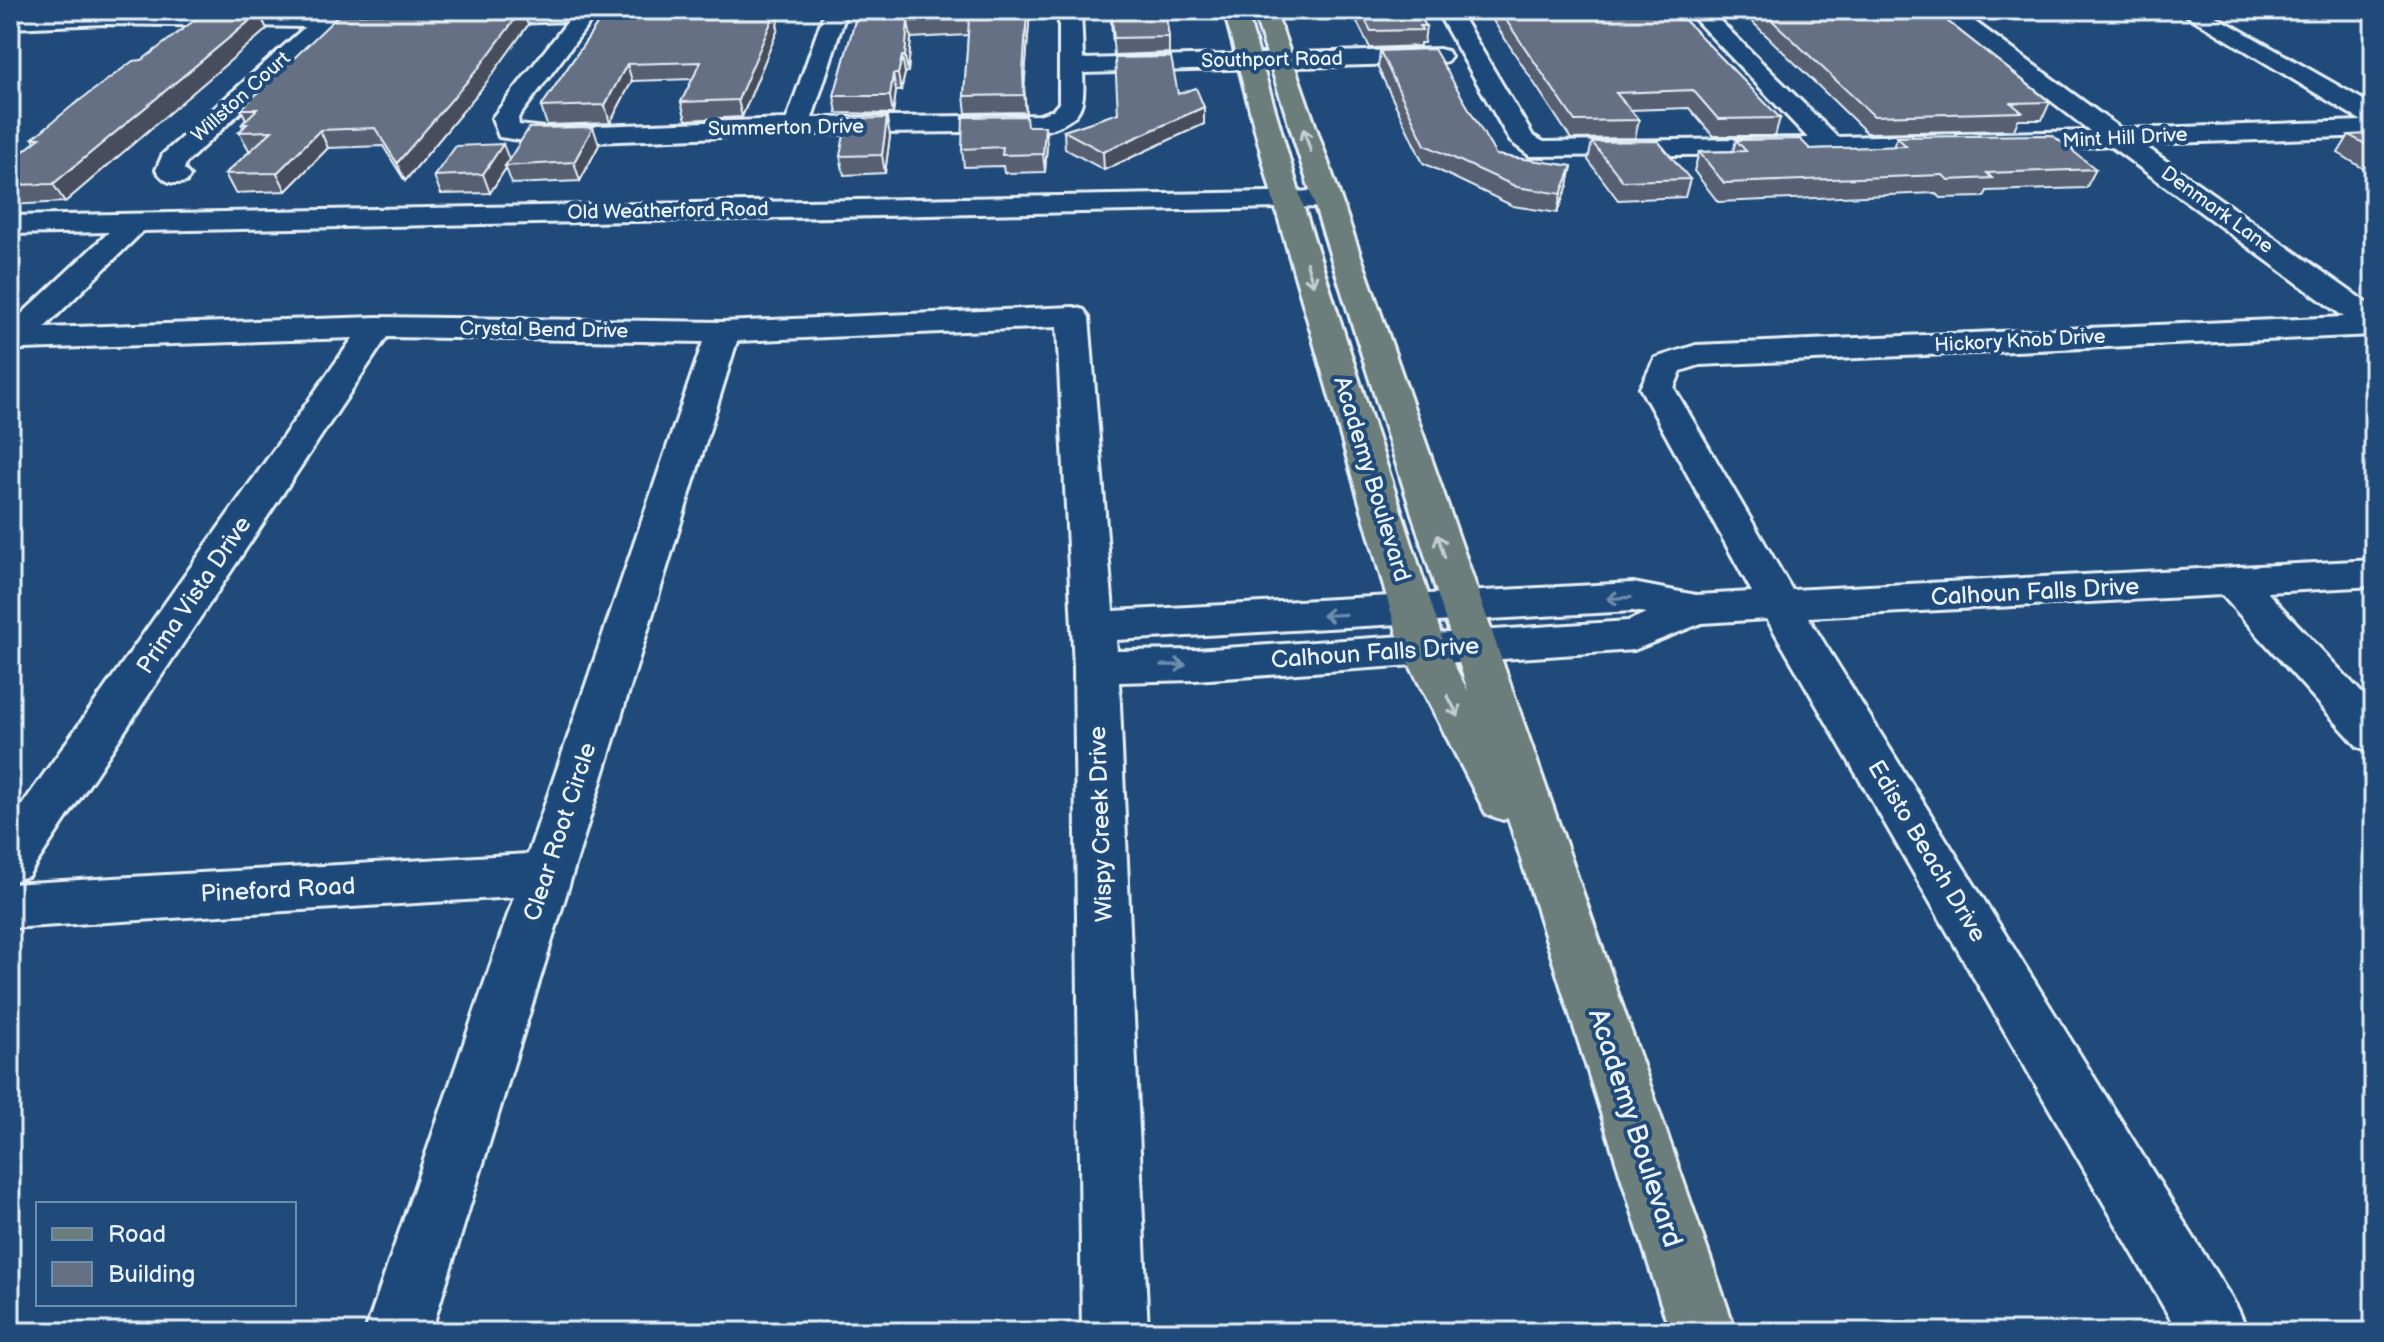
<svg xmlns="http://www.w3.org/2000/svg" width="2384" height="1342" font-family="'Balsamiq Sans',sans-serif">
	<style>
		.lines { fill: none; stroke-linecap: round; stroke-linejoin: round }
		.minor-casing { stroke: #e8f1f8; stroke-width: 6 }
		.major-casing { stroke: #e8f1f8; stroke-width: 6 }
		.minor { fill: #1f4a7a; fill-rule: evenodd }
		.major { fill: #6c7e7c; fill-rule: evenodd }
		.wall { fill: #576072; stroke: #e8f1f8; stroke-width: 2 }
		.shaded-wall { fill: #474e5d; stroke: #e8f1f8; stroke-width: 2 }
		.building { fill: #657085; stroke: #e8f1f8; stroke-width: 2 }
		.oneway { stroke: #c3ced3 }
		.oneway2 { stroke: #6f8dac }
		.labels { text-anchor: middle; dominant-baseline: central; stroke-width: 8; stroke-linejoin: round; paint-order: stroke }
		.far-street-label { font-size: 20px; fill: #e8f1f8; stroke: #1f4a7a }
		.street-label { font-size: 24px; fill: #e8f1f8; stroke: #1f4a7a }
		.near-street-label { font-size: 28px; fill: #e8f1f8; stroke: #1f4a7a }
	</style>
	<rect width="100%" height="100%" fill="#1f4a7a"/>
	<filter id="ink" filterUnits="userSpaceOnUse"><feTurbulence type="fractalNoise" baseFrequency=".0125" numOctaves="2"/><feDisplacementMap in="SourceGraphic" scale="16" xChannelSelector="R" yChannelSelector="G"/><feConvolveMatrix kernelMatrix="1 2 1 2 8 2 1 2 1" color-interpolation-filters="sRGB"/></filter>
	<g filter="url(#ink)">
		<g class="lines">
			<defs>
				<path id="minor" d="M507 10H599L518 118 519 125 544 128 787 119 825 10H847L812 118 1039 115 1053 110 1059 103V10H1081L1083 59 1439 49 1447 51 1451 56 1447 61 1439 63 1083 73C1085 109 1081 121 1043 131L797 134 544 144 499 137 492 118 568 21 468 25 457 18 468 11Z
					M1436 10H1458L1533 136 1544 142 1808 138 1686 10H1709L1837 137 2090 131 1934 10H1959L2121 129 2362 121 2178 10H2205L2374 106V136L2142 144 2374 308V335L1700 365 1681 371 1674 388 1792 590 2374 560V586L2267 592 2374 706V752L2358 747 2222 595 1808 617 2238 1309 2248 1332H2178L1767 619 1702 623 1634 650 1195 680 1119 682 1148 1332H1082L1074 667 1057 327 737 341 431 1332H365L514 897 10 928V884L528 854 703 342 387 337 28 876 10 882V822L353 338 23 349 10 353V325L109 232 10 234V216L1326 191 1336 193 1340 199 1336 205 1326 207 143 231 44 328 377 317 723 322 1073 307 1084 310 1089 317 1113 611 1633 583 1696 595 1752 592 1640 388 1655 358 1696 345 2344 317 2109 145 2044 150 1831 154 1530 156 1510 141ZM1633 611 1646 613 1628 621 1195 650 1117 651 1116 640Z
					M105 11 391 13 402 20 391 27H331L186 163 184 169 190 176 186 182C171 185 165 182 156 170L163 154 305 27 105 24 10 28V14Z"/>
				<path id="major" d="M1224 10H1246L1301 199 1446 650 1468 691 1253 10H1275L1736 1332H1670L1508 818 1503 820 1486 814 1402 650 1273 199Z"/>
			</defs>
			<use href="#minor" class="minor-casing"/>
			<use href="#major" class="major-casing"/>
			<use href="#minor" class="minor"/>
			<use href="#major" class="major"/>
		</g>
		<path class="wall" d="M10 10H78L10 12Z
			M367 10H434L367 11Z
			M498 10H523L528 25 483 87 405 181 383 146 328 148 286 191 235 193 225 174 251 150H249L239 132 243 128 242 124 246 119 241 109Z
			M607 10H783L777 24 778 29 742 117 686 120 681 102 693 79 632 81 610 123 547 125 541 107Z
			M858 10H1030L1024 90 1026 112 966 113 964 96 968 35 911 38 908 72 905 73 901 91H896L893 114 837 113 834 96Z
			M1110 10H1167V12H1165L1169 37V53L1114 55Z
			M1351 10H1416L1426 26 1424 43H1420V46L1370 48Z
			M1486 10H1675L1780 118 1775 136H1713L1689 108 1630 110 1639 120 1635 138 1571 139Z
			M1740 10H1933L2050 102 2042 120H2018L2014 130 1867 133Z
			M259 13 267 29 65 202 10 205V162L35 142 33 138 142 60Z
			M1380 51 1496 155 1572 166 1568 185 1557 213 1513 206 1423 163 1378 68Z
			M1178 94 1204 124 1104 170 1065 149 1064 131Z
			M1027 126 1047 144 1045 172 1004 173 1003 166 964 167 962 149Z
			M2374 134V175L2338 153 2349 135Z
			M890 136 885 173 844 175 840 156Z
			M1897 137 2096 169 2086 188 1987 191 1984 197 1940 198 1935 193 1718 202 1694 171 1699 152 1733 151 1736 140 1810 149 1893 147Z
			M1592 142 1690 179 1685 197 1618 200 1588 160Z
			M599 145 580 181 512 184 506 168 490 193 441 194 434 176 509 160Z"/>
		<path class="shaded-wall" d="M522 10 528 25 483 87 405 181 397 163Z
			M772 10H783L777 24 778 29 742 117 738 100Z
			M1027 10H1030L1024 90 1026 112 1023 73Z
			M259 13 267 29 65 202 53 184Z
			M908 21 911 38 908 72 905 56Z
			M902 56 905 73 901 91 898 74Z
			M627 64 632 81 610 123 605 105Z
			M893 74 896 91 893 114 890 96Z
			M1204 107V124L1104 170 1103 152Z
			M887 118 890 136 885 173 882 155Z
			M1045 126 1047 144 1045 172 1043 154Z
			M593 127 599 145 580 181 574 162Z
			M320 130 328 148 286 191 277 173Z
			M503 144 510 162 505 166 506 168 490 193 483 174Z
			M1572 166 1568 185 1557 213 1561 194Z"/>
		<path class="building" d="M208 10 259 13 53 184 10 185V162L40 138H33L72 106 133 61 142 60Z
			M498 10H522L477 70 397 163 375 128 320 130 277 173 225 174 272 131 239 132 247 124H242L257 109H241L339 15Z
			M607 10H772L771 13H775L738 100 681 102 701 62 627 64 605 105 541 107Z
			M858 10H1027L1023 73 1024 95 964 96 969 19 908 21 905 56H902L898 74H893L890 96H834Z
			M1111 10H1165L1169 37 1114 38Z
			M1360 10H1416L1426 26H1420L1422 30 1371 31Z
			M1499 10H1675L1780 118 1718 119 1693 90 1616 93 1639 120 1575 121Z
			M1761 10H1933L2050 102 2011 103 2022 112 1874 116Z
			M1434 49 1496 155 1572 166 1561 194 1517 187 1425 145 1380 51Z
			M1171 57 1178 94 1196 88 1204 107 1103 152 1064 131 1118 113 1115 58Z
			M1026 116 1027 126H1045L1043 154 1002 155 1003 147 962 149 963 117Z
			M887 118 882 155 840 156 847 119Z
			M593 127 574 162 505 166 529 128Z
			M2374 134V149L2349 135Z
			M2052 135 2096 169 1987 173 1992 178 1948 180 1943 175 1724 183 1699 152 1746 151 1736 140 1800 139 1810 149 1906 146 1897 137Z
			M1658 141 1690 179 1623 181 1592 142Z
			M503 144 483 174 434 176 456 146Z"/>
		<defs><path id="oneway-shaft" d="M-6 0H5M1.5-3L5.5 0L1.5 3" fill="none" stroke-width="1.6" stroke-linecap="round" stroke-linejoin="round" transform="scale(2)"/></defs>
		<g class="oneway">
			<use href="#oneway-shaft" transform="translate(1307 140) rotate(-108)"/>
			<use href="#oneway-shaft" transform="translate(1310 274) rotate(73)"/>
			<use href="#oneway-shaft" transform="translate(1441 546) rotate(-108)"/>
			<use href="#oneway-shaft" transform="translate(1453 706) rotate(63)"/>
		</g>
		<g class="oneway2">
			<use href="#oneway-shaft" transform="translate(1619 598) rotate(177)"/>
			<use href="#oneway-shaft" transform="translate(1334 615) rotate(177)"/>
			<use href="#oneway-shaft" transform="translate(1174 665) rotate(-1)"/>
		</g>
	</g>
	<g class="labels">
		<g class="far-street-label">
			<text transform="translate(1272 60) rotate(-1)">Southport Road</text>
			<text transform="translate(241 97) rotate(-42)">Willston Court</text>
			<text transform="translate(786 128) rotate(-1)">Summerton Drive</text>
			<text transform="translate(2125 138) rotate(-3)">Mint Hill Drive</text>
			<text transform="translate(2217 210) rotate(36)">Denmark Lane</text>
			<text transform="translate(668 211) rotate(-1)">Old Weatherford Road</text>
			<text transform="translate(544 330) rotate(1)">Crystal Bend Drive</text>
			<text transform="translate(2020 341) rotate(-3)">Hickory Knob Drive</text>
		</g>
		<g class="street-label">
			<text transform="translate(1372 479) rotate(73)">Academy Boulevard</text>
			<text transform="translate(2035 592) rotate(-3)">Calhoun Falls Drive</text>
			<text transform="translate(194 595) rotate(-56)">Prima Vista Drive</text>
			<text transform="translate(1375 653) rotate(-4)">Calhoun Falls Drive</text>
			<text transform="translate(1101 824) rotate(-92)">Wispy Creek Drive</text>
			<text transform="translate(560 832) rotate(-72)">Clear Root Circle</text>
			<text transform="translate(1927 851) rotate(59)">Edisto Beach Drive</text>
			<text transform="translate(278 890) rotate(-3)">Pineford Road</text>
		</g>
		<g class="near-street-label">
			<text transform="translate(1635 1128) rotate(72)">Academy Boulevard</text>
		</g>
	</g>
	<rect width="2384" height="1342" fill="none" stroke="#1f4a7a" stroke-width="40"/>
	<rect x="20" y="20" width="2344" height="1302" fill="none" stroke="#e8f1f8" stroke-width="3" filter="url(#ink)"/>
	<rect x="36" y="1202" width="260" height="104" fill="#1f4a7a" stroke="#6f8dac" stroke-width="2"/>
	<rect x="52" y="1228" width="40" height="12" fill="#6c7e7c" stroke="#6f8dac" stroke-width="2"/>
	<text x="108" y="1242" font-size="24" fill="#e8f1f8">Road</text>
	<rect x="52" y="1262" width="40" height="24" fill="#657085" stroke="#6f8dac" stroke-width="2"/>
	<text x="108" y="1282" font-size="24" fill="#e8f1f8">Building</text>
</svg>
